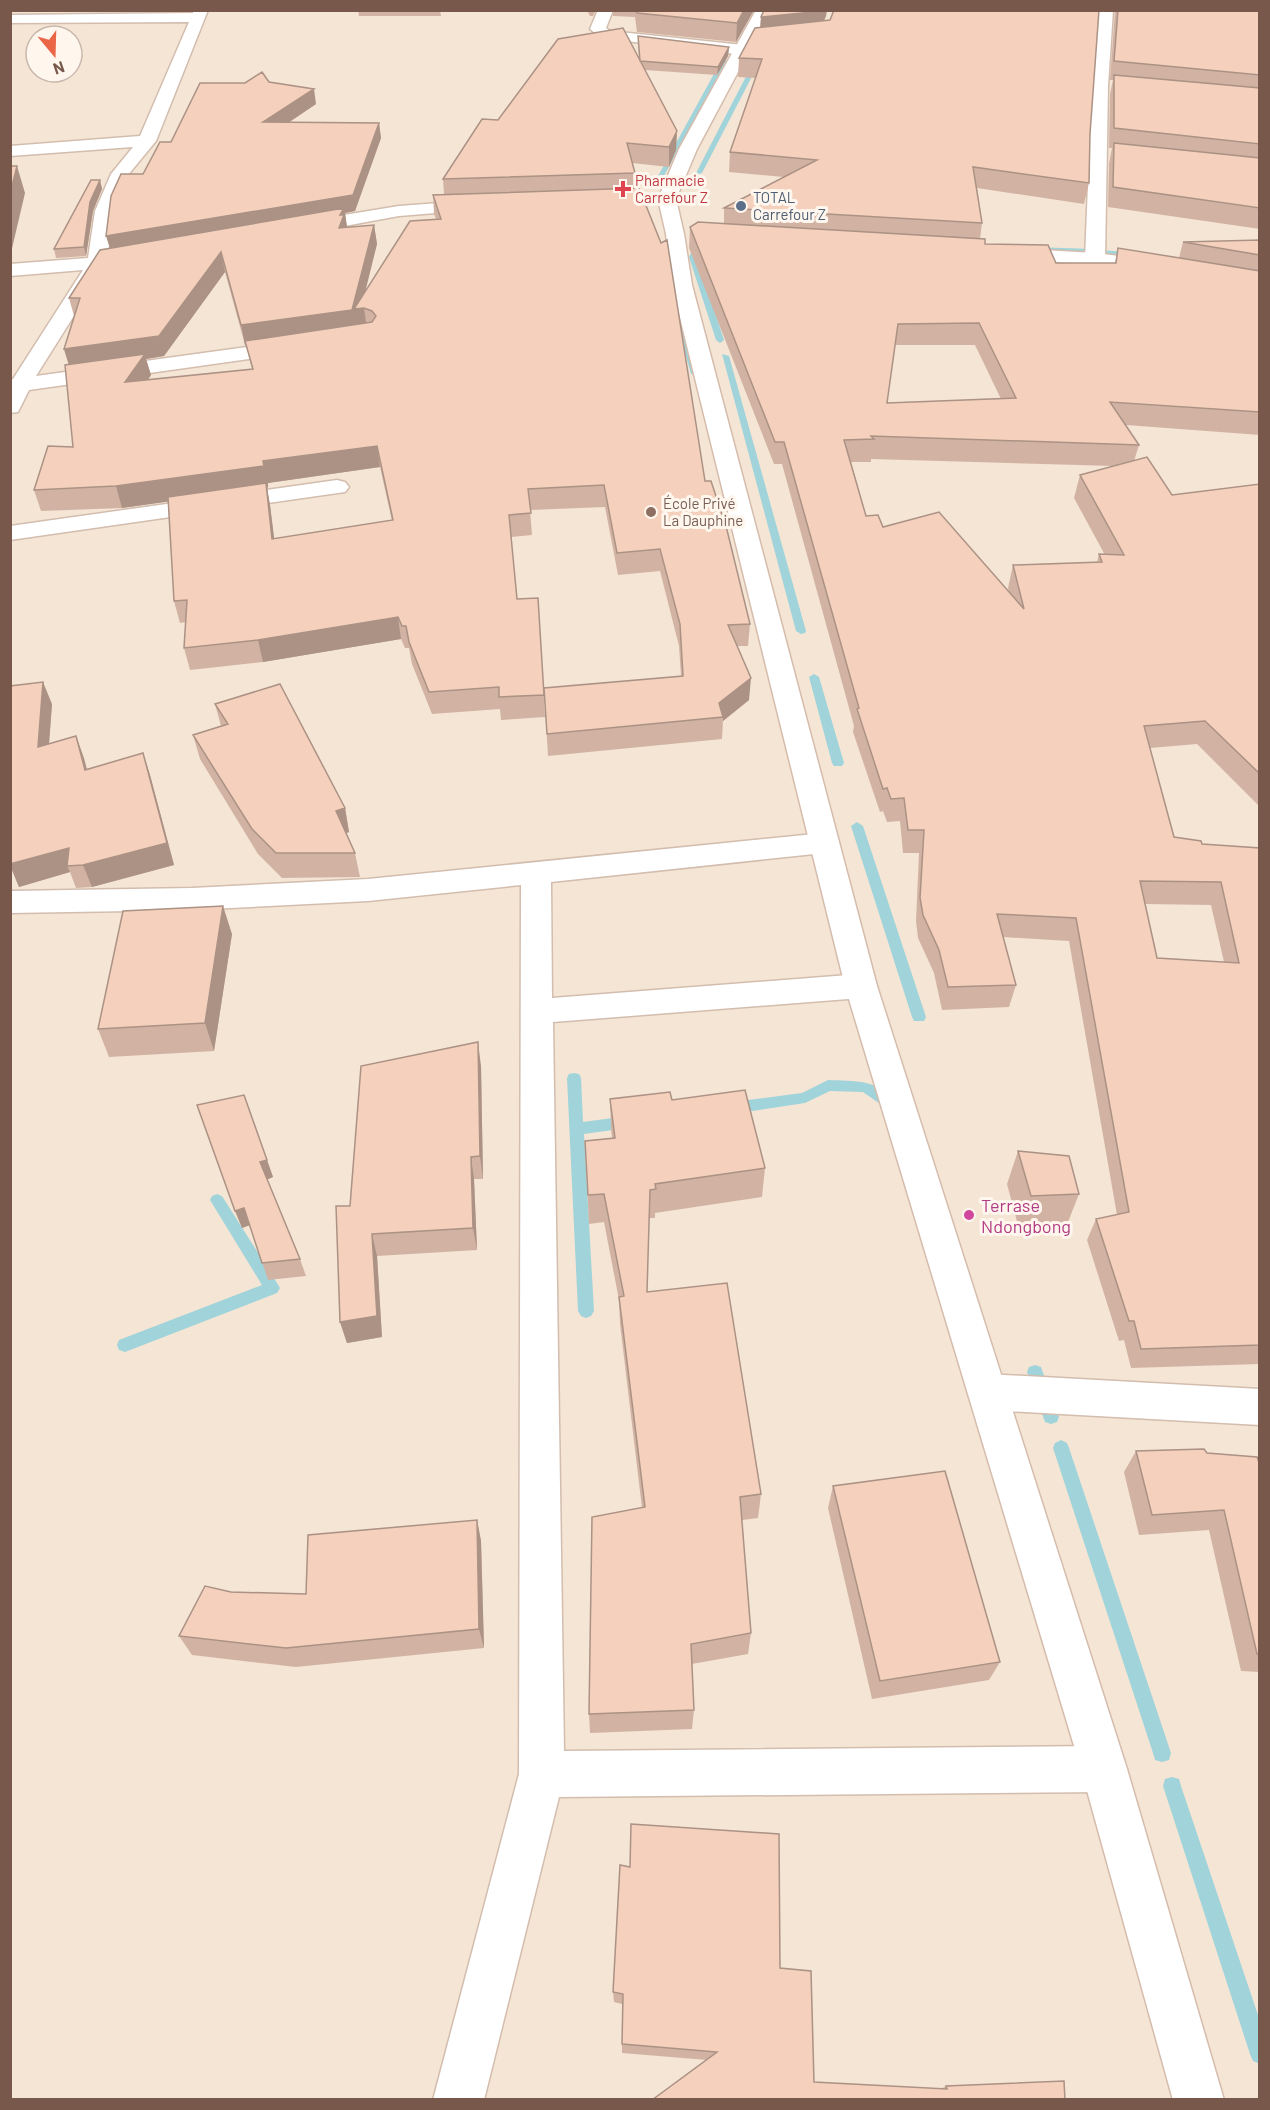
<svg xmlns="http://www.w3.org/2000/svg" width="1270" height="2110" font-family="Barlow,sans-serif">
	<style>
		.residential { fill: #f5e5d5; fill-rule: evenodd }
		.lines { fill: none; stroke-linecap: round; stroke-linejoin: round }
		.stream { fill: #a0d4da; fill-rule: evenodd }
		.minor-casing { stroke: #d2bdae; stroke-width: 3 }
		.secondary-casing { stroke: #d5bcac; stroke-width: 3 }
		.minor { fill: #fff; fill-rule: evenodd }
		.secondary { fill: #fff; fill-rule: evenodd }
		.wall { fill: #d2b3a3; fill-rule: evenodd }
		.shaded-wall { fill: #ab9284 }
		.building { fill: #f4d0bd; stroke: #ab9284; stroke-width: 1.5; fill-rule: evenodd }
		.health-dot { fill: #e0444e; stroke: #fff7ee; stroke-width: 2 }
		.service-dot { fill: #5c6f8a; stroke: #fff7ee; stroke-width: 2 }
		.education-dot { fill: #8d6e63; stroke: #fff7ee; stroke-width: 2 }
		.hotel-dot { fill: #d1479c; stroke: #fff7ee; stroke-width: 2 }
		.labels { text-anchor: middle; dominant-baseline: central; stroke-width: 6; stroke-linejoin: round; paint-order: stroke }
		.far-health-label { font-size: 15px; fill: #be3a42; stroke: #fff7ee; text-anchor: start }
		.far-service-label { font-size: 15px; fill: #4e5e75; stroke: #fff7ee; text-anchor: start }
		.far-education-label { font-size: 15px; fill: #785e54; stroke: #fff7ee; text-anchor: start }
		.hotel-label { font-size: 18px; fill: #b23c85; stroke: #fff7ee; text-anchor: start }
	</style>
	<rect width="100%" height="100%" fill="#fdf3e7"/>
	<path class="residential" d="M11 11H1259V2099H11ZM36 36H72V72H36Z"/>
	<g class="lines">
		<path class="stream" d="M724 59 727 61 659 185 652 187 721 61Z
			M757 59 760 61 702 173 695 175 754 61Z
			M1034 247 1092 249 1096 251 1092 253 1031 251 1030 249Z
			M704 248H707V252L699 253 697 257 724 340 720 343 716 340 689 257 693 249Z
			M1102 250 1133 253 1137 255 1133 257 1099 254 1098 252Z
			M673 310 680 312 699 374 698 376 691 374Z
			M722 354 729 356 806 631 805 633 801 634 796 631Z
			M814 674 819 677 844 763 842 766H834L832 763 809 677Z
			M857 822 863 826 926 1017 924 1021H914L912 1017 851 826Z
			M574 1073 579 1074 581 1078 583 1122 627 1116 632 1118 634 1122 632 1126 627 1128 584 1134 594 1311 591 1316 586 1318 581 1316 578 1311 567 1078 569 1074Z
			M828 1080C853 1081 882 1079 896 1104L894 1108 889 1110 863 1092 830 1091 805 1103 732 1114 727 1112 725 1108 727 1104 732 1102 802 1093Z
			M217 1194 222 1196 277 1283 280 1288 277 1293 125 1352 119 1350 117 1345 119 1340 262 1285 210 1200 212 1196Z
			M1035 1365 1041 1367 1059 1417 1057 1422 1051 1424 1045 1422 1027 1372 1029 1367Z
			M1061 1440 1067 1443 1069 1448 1171 1753 1169 1760 1162 1762 1155 1760 1153 1753 1053 1448 1055 1443Z
			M1172 1777 1179 1779 1181 1786 1260 2021V2064L1253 2061 1250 2054 1163 1786 1165 1779Z"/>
		<defs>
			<path id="minor" d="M193 10H208L156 141 128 175 113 211 108 255 135 250 142 252 145 256 142 260 104 268 36 376 291 341 298 343 301 347 298 351 291 353 29 390 18 412 10 413V380L13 379 83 270 10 276V264L88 258 95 211 111 174 133 147 10 156V146L140 136 189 22 10 23V15L193 13Z
				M598 10H613L606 28 610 31 743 45 751 50 743 55 601 38 590 29Z
				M1099 10H1113L1108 86 1105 259 1102 263H1088L1085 259 1092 86Z
				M667 194 673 195 676 199 673 203 600 206 594 205 591 201 594 197 600 196Z
				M479 200 485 201 488 205 485 209 399 216 301 234 294 232 292 228 294 224 301 222 399 206Z
				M337 480 345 482 349 487 345 492 10 540V526Z
				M824 833 834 836 839 843 834 850 824 853 551 882 552 998 861 974 872 978 877 986 872 994 861 998 553 1022 564 1751 1104 1746 1120 1753 1127 1769 1120 1785 1104 1792 559 1797 484 2100H433L519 1774 521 885 368 901 192 910 10 913V891L192 888 368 879Z
				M987 1374 1260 1389V1425L987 1410 973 1405 968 1392 973 1379Z"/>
			<path id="secondary" d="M756 10H771L697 149 676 199 684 234 692 285 877 986 1127 1769 1224 2100H1173L1081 1769 845 986 672 285 666 234 658 199 679 149Z
				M1009 248 1095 253 1160 261 1167 263 1170 267 1167 271 1160 273 1095 265 1002 258 999 254 1002 250Z"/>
		</defs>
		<use href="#minor" class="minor-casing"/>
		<use href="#secondary" class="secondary-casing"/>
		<use href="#minor" class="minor"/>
		<use href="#secondary" class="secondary"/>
	</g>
	<path class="wall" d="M358 10H440L441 16H359Z
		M587 10H596L593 16H590Z
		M613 10H754L736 42 637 32 635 17 613 16Z
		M1115 10H1260V229L1108 207 1109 163 1112 148H1109L1110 94 1113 80H1110Z
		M826 16 824 20 1090 134 1089 183 1084 204 977 188 982 223 980 239 985 244 1056 263H1115L1118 248 1179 258 1183 242 1260 240V435L1126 425 1139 445 1134 461 1172 495 1260 484V807L1197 744 1150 748 1174 837 1202 844 1260 848V1364L1131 1368 1124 1340 1119 1341 1087 1240 1096 1219 1117 1215 1069 941 1003 937 1016 985 1009 1007 942 1010 934 973 918 938 916 921 919 853H903L900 821 887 822 883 811 880 812 853 732 854 726 782 464H774L689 248 690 227 724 224V208L784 177 729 172 730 152 756 78 738 77 739 58 760 27 761 17ZM895 345H975L1001 399 887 403ZM871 459 1113 466 1080 475 1074 498 1105 555 1099 554 1097 562 1013 565 1008 588 1009 592 883 527 866 516 851 462H871ZM1145 904 1211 905 1224 962 1157 958Z
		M638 36 729 47 728 56 717 75 645 70 677 131 676 150 669 167 632 163 635 173V188L705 481 750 624 748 646H737L749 700 723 721 722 739 548 756 544 688 681 676 679 646 660 571 618 575 605 507 530 510 532 535 511 537 517 599 538 598 545 717 501 720 500 709 432 714 412 664 409 648H405L401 639 263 662 190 670 184 648 186 622 180 623 174 601 168 501 122 508 41 511 34 490 73 447 69 365 64 349 74 316 69 298 110 249 143 174 171 142 245 83 269 82 316 104 289 122 379 123 381 138 355 211 345 213 347 227 374 225 377 244 364 293 436 219 434 214 433 195 444 194 443 179 498 120 639 59ZM225 272 245 345H246L252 369 148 380 151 375 146 359 164 356ZM380 467 392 521 274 539 270 505 267 488 268 487V483Z
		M100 180 102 189 93 211 86 256 56 258 54 249Z
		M10 686 52 704 49 744 76 736 87 770 143 753 150 775 174 865 92 887 76 888 70 872 19 887 12 870H10Z
		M215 704 345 808 349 832 346 833 355 853 360 877 282 878 258 854 200 759 193 735 221 726Z
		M232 934 214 1051 109 1057 98 1029Z
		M481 1066 483 1179H474L477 1250 377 1256 382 1337 347 1343 340 1322 350 1206Z
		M610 1099 672 1100 765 1168 762 1197 655 1213V1218H649L647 1292 761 1494 758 1518 742 1520 751 1633 748 1654 692 1664 694 1710 692 1729 590 1733 589 1714 642 1508 620 1324 619 1300 604 1222 589 1224 585 1141 612 1138 611 1129Z
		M1018 1151 1079 1194 1066 1227 1019 1229 1007 1184Z
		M267 1160 273 1177 267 1179 300 1259 306 1276 268 1280 250 1225 242 1228Z
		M1136 1451 1207 1453 1260 1465V1672L1241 1671 1209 1530 1139 1535 1124 1472Z
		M833 1486 1000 1662 989 1680 872 1699 828 1508Z
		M477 1520 481 1541 484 1648 296 1667 192 1655 179 1636 231 1592 306 1594Z
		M780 1968 814 2082 941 2089 946 2086 1065 2100H652L707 2060 622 2053V2004L614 2002 613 1992Z"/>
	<path class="shaded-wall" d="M744 10H754L736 42 737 23Z
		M822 10H827L826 16 820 30 760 36 761 17Z
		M729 47 728 56 717 75 718 67Z
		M314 89 316 104 266 138 263 122Z
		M379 123 381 138 355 211 345 213 347 227 111 252 106 236Z
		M677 131 676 150 669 167V147Z
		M17 166 25 193 10 257V194Z
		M100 180 102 189 93 211 86 256 84 247 90 202Z
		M374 225 377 244 361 309 364 308 367 329 245 345 241 325Z
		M221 252 225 272 164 356 146 359 151 375 131 403 70 369 64 349Z
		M377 446 380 467 268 483V487L267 488 270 505 277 561 272 539 266 488 122 508 116 486 263 461Z
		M398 617 401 639 263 662 258 640Z
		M751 678 749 700 723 721V717L719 703Z
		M43 682 52 704 47 770 38 747Z
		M76 736 84 758 93 793 85 770Z
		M143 753 150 775 174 865 92 887 83 865Z
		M345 808 349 832 341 835 336 811Z
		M69 848 67 866 70 872 19 887 12 870H10V856Z
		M223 906 232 934 214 1051 205 1023Z
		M478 1042 481 1066 483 1179 480 1156Z
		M471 1157 474 1179 477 1250 473 1228Z
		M267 1160 273 1177 266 1180 260 1162Z
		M244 1208 250 1225 242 1228 235 1211Z
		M372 1234 377 1256 382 1337 347 1343 340 1322Z
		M477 1520 481 1541 484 1648 479 1629Z"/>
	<path class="building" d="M636 10H744L737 23 637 13Z
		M764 10H822V11L761 17Z
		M834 10H1099L1090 134 1089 183 973 167 982 223 724 208 817 160 730 152 762 59 739 58 755 28 830 20Z
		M1118 10H1260V75L1114 61Z
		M623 28 677 131 669 147 627 143 635 173 443 179 482 119 498 120 558 39Z
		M638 36 729 47 718 67 640 61Z
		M262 72 269 82 314 89 263 122 379 123 353 195 106 236 111 196 121 174H143L160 142H171L200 83H245Z
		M1114 75 1260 88V144L1114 128Z
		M1114 143 1260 158V208L1113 187Z
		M10 166H17L10 194Z
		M91 180H100L90 202 84 247 54 249Z
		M639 188 661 243 667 240 705 481H711L727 530 750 624 728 625 751 678 719 703 723 717 547 734 544 688 683 676 680 624 660 549 617 553 604 485 528 489 531 513 509 515 517 599 538 598 544 695 499 697V687L429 692 409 642 406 626H402L398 617 258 640 184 648 187 600 174 601 168 497 266 483 272 539 393 520 377 446 263 461 264 466 116 486 34 490 48 446 73 447 65 365 145 354 125 382 253 369 245 341 372 322 376 316 372 311 364 308 354 309 410 221 441 219 433 195Z
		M344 208 340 215H344L339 228 374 225 352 310 241 325 221 252 159 336 64 349 80 298H69L100 250Z
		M698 222 985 239V244L1048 245 1056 263H1116L1118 248 1260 271V412L1110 402 1139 445 871 436 874 439 844 440 866 516 878 515 883 527 939 512 1024 609 1013 565 1102 562 1099 554 1124 555 1080 475 1147 457 1172 495 1260 484V774L1205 721 1144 726 1174 837 1201 841 1202 844 1260 848V1345L1141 1349 1134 1321H1129L1096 1219 1129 1212 1076 918 997 914 1016 985 948 987 939 950 923 915 920 898 924 830H908L904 798 891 799 887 788 883 789 857 709 859 708 784 442H775L690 227ZM979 323 1016 398 887 403 898 324ZM1140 881 1221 882 1239 963 1157 958Z
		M1260 240V255L1183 242Z
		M43 682 38 747 76 736 85 770 143 753 167 843 83 865 67 866 69 848 10 864V686Z
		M280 684 345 808 336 811 355 853H276L252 829 193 735 228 724 215 704Z
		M223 906 205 1023 98 1029 123 911Z
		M478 1042 480 1156 471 1157 473 1228 372 1234 377 1316 340 1322 336 1206H350L361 1066Z
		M745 1090 765 1168 655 1184 656 1189 650 1190 647 1292 727 1283 761 1494 740 1497 751 1633 691 1644 694 1710 589 1714 592 1517 645 1507 619 1297 624 1296 604 1194 588 1195 585 1141 615 1138 610 1099 670 1092 672 1100Z
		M244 1095 267 1160 260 1162 300 1259 262 1263 244 1208 235 1211 197 1105Z
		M1018 1151 1069 1156 1079 1194 1031 1196Z
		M1204 1449 1207 1453 1257 1457 1260 1465V1654H1257L1224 1510 1152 1515 1136 1451Z
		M945 1471 1000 1662 880 1681 833 1486Z
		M477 1520 479 1629 286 1648 179 1636 205 1586 231 1592 306 1594 308 1535Z
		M631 1824 779 1834 780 1968 811 1971 814 2082 947 2089 946 2086 1064 2081 1065 2100H652L717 2052 622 2044 623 1994 613 1992 620 1865 630 1867Z"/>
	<path class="health-dot" d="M620 180h6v6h6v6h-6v6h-6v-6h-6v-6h6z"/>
	<circle class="service-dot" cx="741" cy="206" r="6"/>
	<circle class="education-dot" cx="651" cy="512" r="6"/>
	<circle class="hotel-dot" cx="969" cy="1215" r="6"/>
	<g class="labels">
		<g class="far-health-label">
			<text x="635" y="180">Pharmacie<tspan x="635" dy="17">Carrefour Z</tspan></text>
		</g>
		<g class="far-service-label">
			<text x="753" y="197">TOTAL<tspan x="753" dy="17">Carrefour Z</tspan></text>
		</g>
		<g class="far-education-label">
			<text x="663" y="503">École Privé<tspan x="663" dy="17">La Dauphine</tspan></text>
		</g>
		<g class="hotel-label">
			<text x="981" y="1205">Terrase<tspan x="981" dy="21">Ndongbong</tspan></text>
		</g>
	</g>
	<rect width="1270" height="2110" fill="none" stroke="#78584a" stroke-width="24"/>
	<g transform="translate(54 54) rotate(161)"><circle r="28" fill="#fff7ee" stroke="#c9b7ac" stroke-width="1.5"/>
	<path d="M0-4.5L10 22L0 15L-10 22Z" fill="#eb6547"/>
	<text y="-9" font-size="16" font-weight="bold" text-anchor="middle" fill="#78584a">N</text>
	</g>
</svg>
